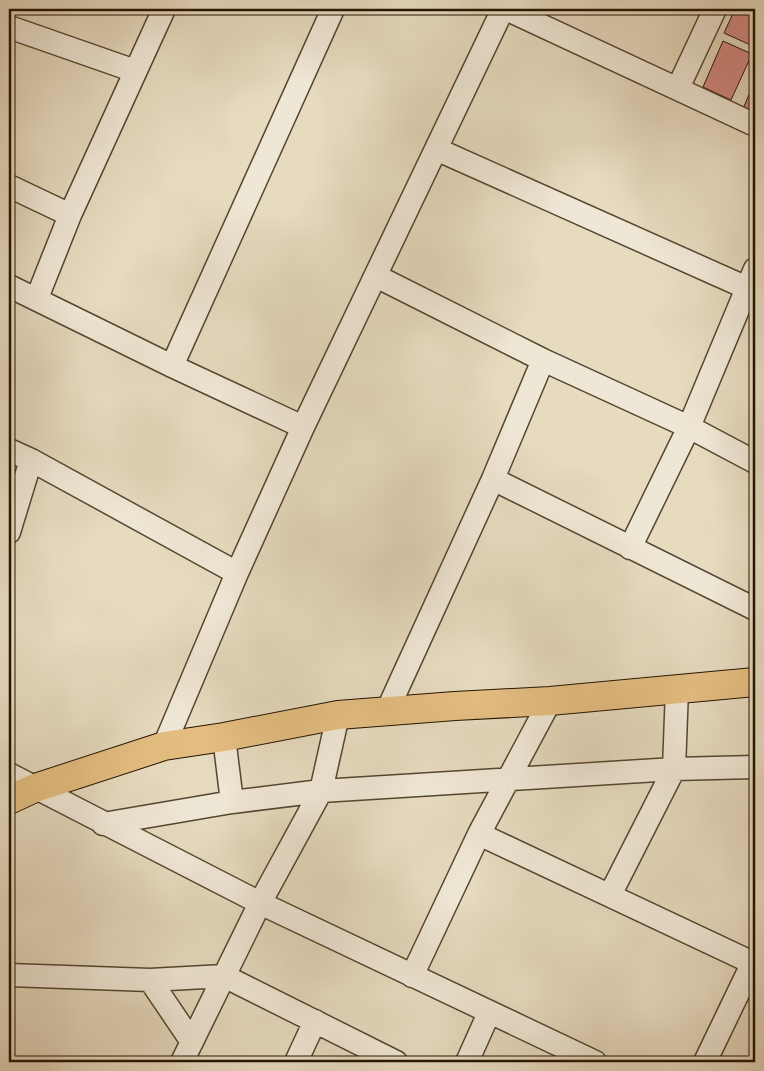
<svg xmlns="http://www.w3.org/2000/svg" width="764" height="1071" font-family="'Gentium Book Plus',serif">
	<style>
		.building { fill: #d38a82; stroke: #241400 }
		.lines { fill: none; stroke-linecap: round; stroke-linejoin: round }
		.minor-casing { stroke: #544630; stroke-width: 25 }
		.major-casing { stroke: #241400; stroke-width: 30 }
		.minor { stroke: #efe7d5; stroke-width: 22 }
		.major { stroke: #e3bd80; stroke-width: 28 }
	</style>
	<rect width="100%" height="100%" fill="#e6dabf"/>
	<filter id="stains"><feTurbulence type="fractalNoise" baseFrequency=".004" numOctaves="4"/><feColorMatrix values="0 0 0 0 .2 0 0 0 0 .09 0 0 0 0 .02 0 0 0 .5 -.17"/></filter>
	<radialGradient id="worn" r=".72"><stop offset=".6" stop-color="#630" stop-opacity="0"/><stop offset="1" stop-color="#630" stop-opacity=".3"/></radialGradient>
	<path class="building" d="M735 9H755V47L724 33Z
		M723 41 752 54 731 100 703 87Z
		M751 90 755 92V116L742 111Z"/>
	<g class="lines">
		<defs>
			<path id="minor" d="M506 9 755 125
				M9 27 135 71
				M678 88 715 9
				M436 149 747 288
				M9 186 70 215
				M376 276 543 360 689 427 755 462
				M9 286 172 366 303 427
				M37 298 70 215 164 9
				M172 366 333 9
				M9 450 31 460 237 573
				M493 479 755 609
				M9 532 31 460
				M630 548 689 427 755 269
				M387 711 493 479 543 360
				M224 737 232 802
				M164 746 237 573 303 427 503 9
				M9 774 260 903 595 1062
				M103 824 232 802 321 791 674 769 755 767
				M479 834 755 964
				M610 895 674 769 677 689
				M9 975 150 980 224 976 396 1062
				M412 976 479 834 550 701
				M150 980 192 1042
				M182 1062 260 903 321 791 338 715
				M296 1062 315 1021
				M467 1062 489 1013
				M705 1062 755 958"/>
			<path id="major" d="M9 800 35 788 164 746 224 737 338 715 455 706 550 701 755 682"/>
		</defs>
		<use href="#minor" class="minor-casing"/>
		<use href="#major" class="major-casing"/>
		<use href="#minor" class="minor"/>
		<use href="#major" class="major"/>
	</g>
	<rect width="764" height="1071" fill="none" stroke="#e6dabf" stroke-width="30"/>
	<rect x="10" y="10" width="744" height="1051" fill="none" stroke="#241400" stroke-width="2.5"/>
	<rect x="15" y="15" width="734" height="1041" fill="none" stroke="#241400"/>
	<rect width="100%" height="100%" filter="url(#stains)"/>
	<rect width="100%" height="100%" fill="url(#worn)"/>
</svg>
